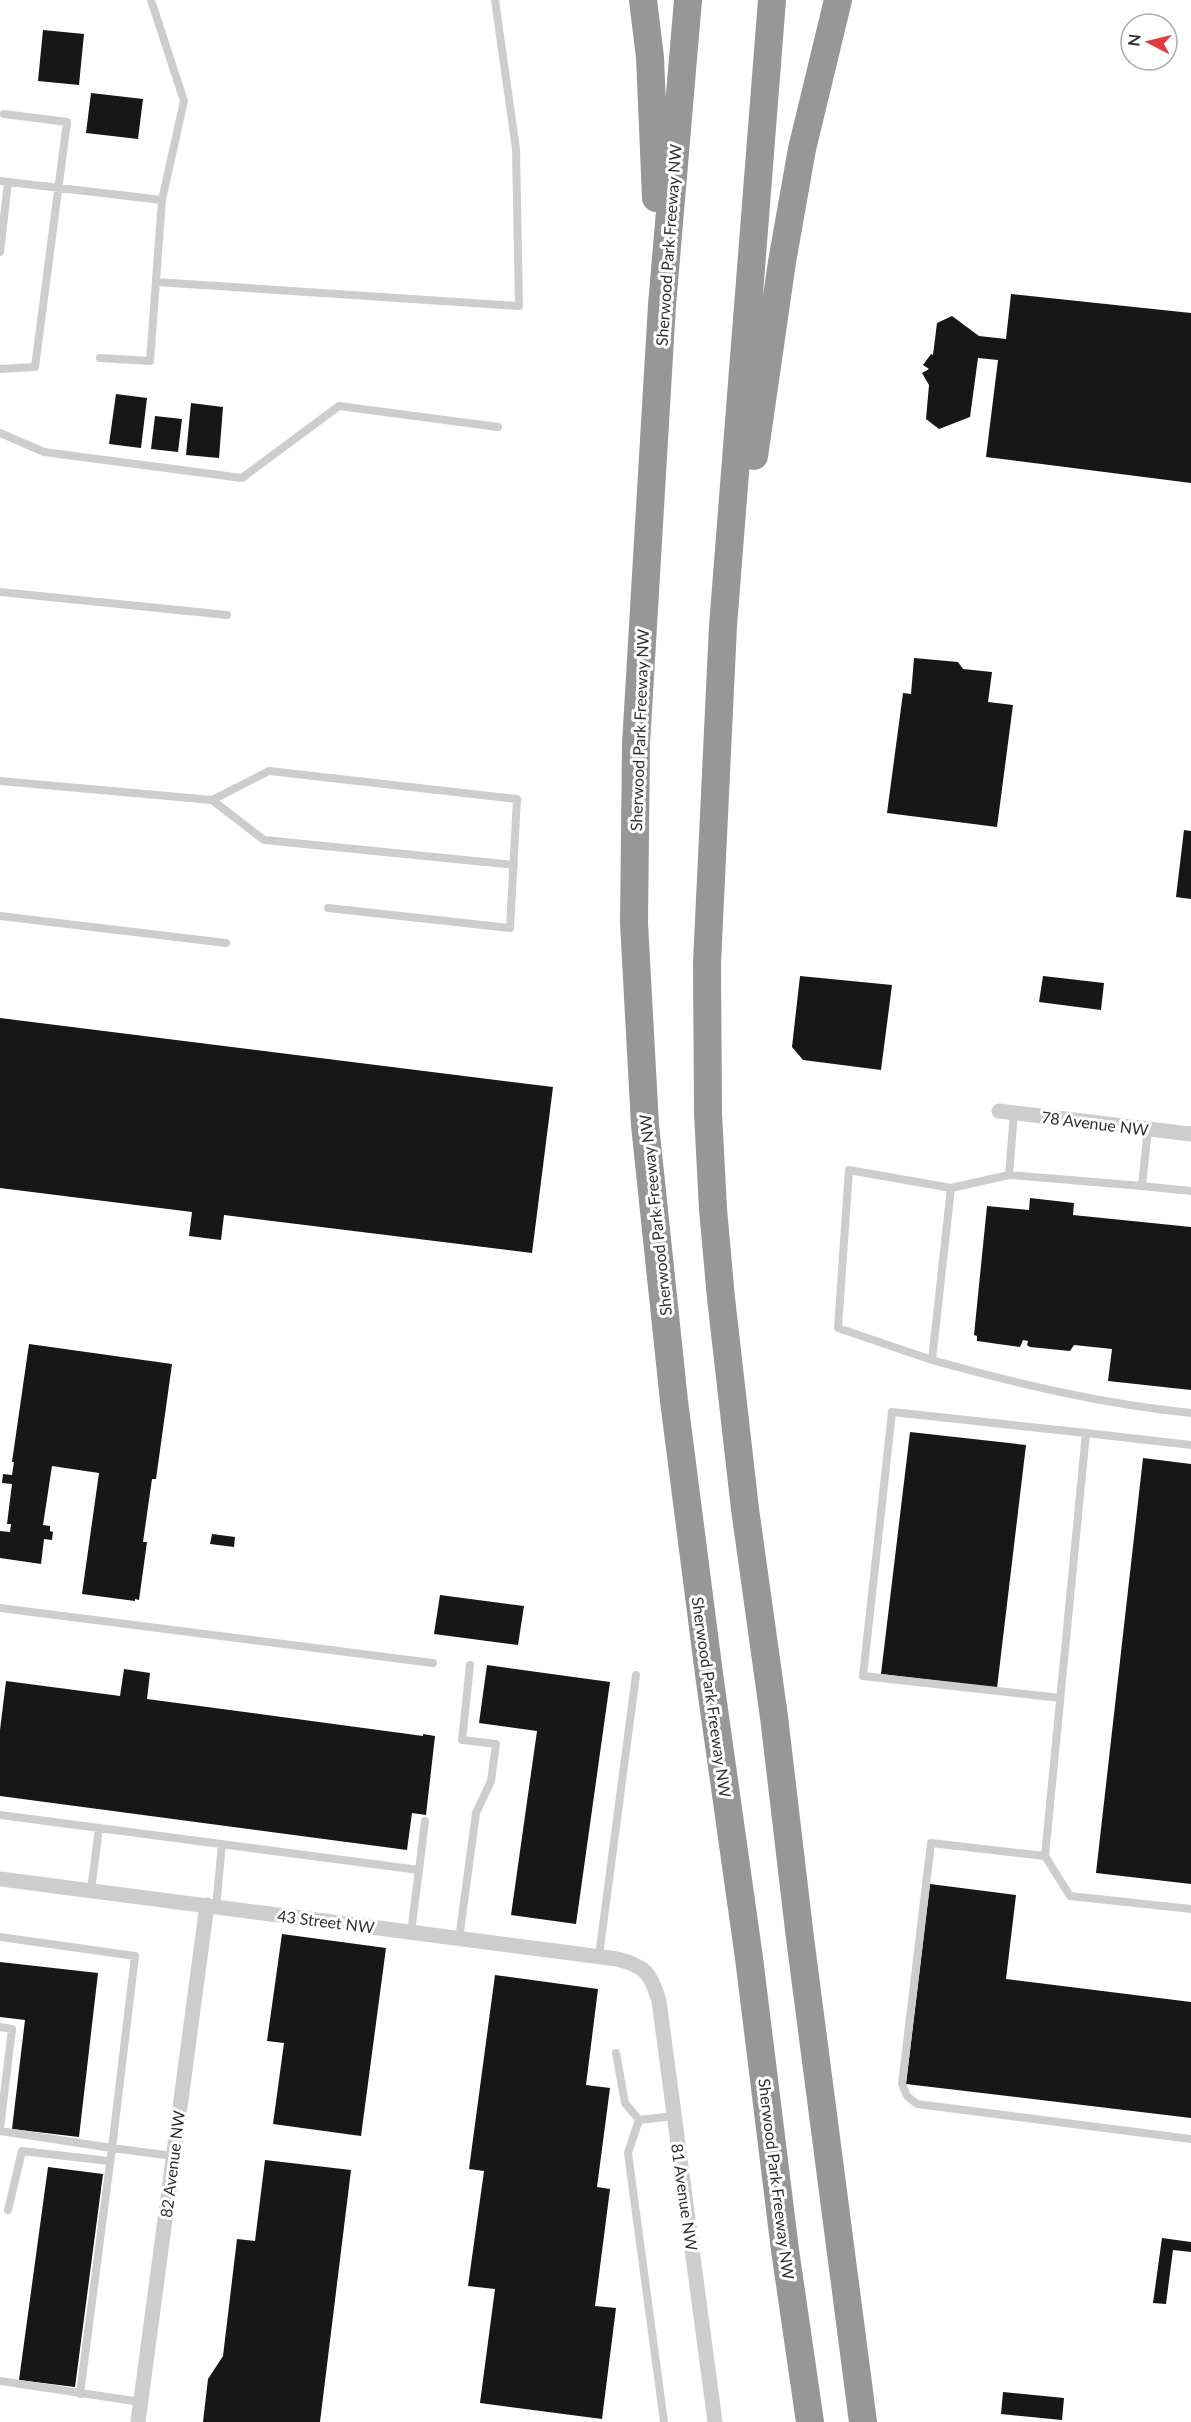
<svg xmlns="http://www.w3.org/2000/svg" width="1191" height="2422" font-family="Lato,sans-serif">
	<style>
		.building { fill: #171717 }
		.lines { fill: none; stroke-linecap: round; stroke-linejoin: round }
		.service { stroke: #cdcdcd; stroke-width: 8 }
		.minor { stroke: #cdcdcd; stroke-width: 15 }
		.motorway { stroke: #979797; stroke-width: 28 }
		.labels { text-anchor: middle; dominant-baseline: central; stroke-width: 6; stroke-linejoin: round; paint-order: stroke }
		.street-label { font-size: 16px; fill: #303030; stroke: #fff }
	</style>
	<rect width="100%" height="100%" fill="#fff"/>
	<path class="building" d="M43 30 84 34 79 85 38 81Z
		M91 93 143 99 138 139 86 133Z
		M1011 294 1191 313V483L986 457 998 360 978 358 970 417 939 429 926 419 929 385 922 373 929 369 923 365 931 354 933 355 937 323 952 316 979 336 1006 339Z
		M116 394 147 398 141 448 109 444Z
		M191 403 223 407 219 458 186 455Z
		M155 416 182 419 178 452 151 449Z
		M914 658 958 662 963 669 992 672 988 702 1013 705 997 827 887 813 903 693 911 694Z
		M1184 830 1191 831V899L1176 897Z
		M800 976 892 985 881 1070 803 1060 792 1047Z
		M1043 976 1104 983 1101 1010 1039 1002Z
		M0 1018 553 1087 532 1253 224 1215 221 1240 189 1236 192 1212 0 1188Z
		M1030 1198 1074 1203 1073 1215 1191 1227V1390L1108 1381 1112 1349 1074 1345 1070 1351 1030 1347 1027 1345 1028 1341 1023 1340 1020 1347 977 1341V1336L974 1335 987 1206 1029 1210Z
		M29 1344 172 1364 156 1479H152L143 1542H147L139 1600 135 1599V1601L82 1594 99 1473 52 1466 43 1525 50 1526V1531L53 1532 52 1540 44 1539 41 1564 0 1558V1531L10 1532 11 1524H7L12 1484 2 1483 3 1474 12 1475 14 1462H12Z
		M910 1432 1026 1445 997 1688 881 1674Z
		M1143 1458 1191 1464V1884L1096 1873Z
		M212 1534 235 1537 234 1547 210 1544Z
		M440 1595 524 1606 518 1645 434 1634Z
		M487 1665 610 1682 576 1924 511 1915 537 1731 479 1723Z
		M124 1669 150 1673 147 1699 423 1736V1734L435 1736 426 1815 412 1813 407 1850 0 1796V1730L6 1681 120 1696Z
		M930 1884 1016 1895 1006 1979 1191 2002V2118L906 2084Z
		M282 1934 386 1948 361 2136 273 2124 284 2043 267 2041Z
		M0 1962 98 1973 79 2137 12 2129 25 2020 0 2017Z
		M495 1975 598 1989 586 2085 610 2088 597 2187 610 2189 595 2306 616 2308 602 2419 480 2403 495 2289 468 2286 484 2171 469 2169Z
		M265 2160 351 2170 320 2422H203L208 2379 223 2356 237 2239 255 2241Z
		M48 2167 103 2174 75 2387 19 2380Z
		M1162 2238 1191 2242V2252L1173 2250 1166 2304 1153 2303Z
		M1003 2392 1064 2398 1062 2420 1001 2414Z"/>
	<g class="lines">
		<path class="service" d="M151 0 184 101 162 200
			M0 181 162 200 150 361 100 358
			M0 252 8 182
			M156 282 519 306 516 149 495 0
			M0 369 35 367 67 122 4 114
			M0 433 44 452 242 478 339 406 498 427
			M0 592 227 615
			M0 781 212 800 269 771 517 799 510 928 328 908
			M212 800 264 840 514 865
			M0 916 226 943
			M1014 1113 1009 1175 1142 1186
			M1148 1129 1142 1186 1191 1191
			M1009 1175 951 1188 932 1360C1018 1384 1102 1404 1191 1413
			M932 1360 838 1328 849 1170 951 1188
			M1086 1433 1191 1445
			M0 1608 433 1663
			M1060 1698 863 1676 892 1412 1086 1433 1045 1856 931 1843 902 2084 907 2096 917 2104 1191 2139
			M0 1815 419 1870 411 1932
			M1045 1856 1070 1896 1191 1909
			M419 1870 425 1821
			M91 1890 99 1828
			M216 1907 222 1844
			M0 1937 135 1956 112 2148 0 2131
			M459 1939 476 1813 491 1781 496 1744 462 1740 470 1665
			M599 1956 636 1675
			M0 2027 12 2029 0 2128
			M616 2053 625 2103 639 2120
			M8 2210 22 2151 109 2161
			M0 2381 141 2402
			M80 2394 112 2148 173 2156
			M664 2422 628 2153 639 2120 674 2116"/>
		<path class="minor" d="M999 1111 1191 1134
			M0 1879 617 1959C646 1966 651 1974 659 2001L715 2422
			M138 2422 207 1905"/>
		<path class="motorway" d="M643 0 650 57 656 198
			M688 0 662 305 636 744 634 923 645 1125 674 1401 709 1674 749 1958 785 2250 810 2422
			M772 0 723 626 707 963 708 1113 713 1209 721 1298 745 1509 774 1717 800 1938 863 2422
			M754 456 782 262 802 149 838 0"/>
	</g>
	<g class="labels">
		<g class="street-label">
			<text transform="translate(668 245) rotate(-86)">Sherwood Park Freeway NW</text>
			<text transform="translate(639 730) rotate(-88)">Sherwood Park Freeway NW</text>
			<text transform="translate(1095 1123) rotate(7)">78 Avenue NW</text>
			<text transform="translate(655 1215) rotate(-96)">Sherwood Park Freeway NW</text>
			<text transform="translate(712 1697) rotate(82)">Sherwood Park Freeway NW</text>
			<text transform="translate(326 1921) rotate(7)">43 Street NW</text>
			<text transform="translate(172 2164) rotate(-83)">82 Avenue NW</text>
			<text transform="translate(777 2179) rotate(83)">Sherwood Park Freeway NW</text>
			<text transform="translate(685 2197) rotate(82)">81 Avenue NW</text>
		</g>
	</g>
	<g transform="translate(1149 42) rotate(277)"><circle r="28" fill="#ffffff" stroke="#acacac" stroke-width="1.5"/>
	<path d="M0-4.5L10 22L0 15L-10 22Z" fill="#df3b43"/>
	<text y="-9" font-size="16" font-weight="bold" text-anchor="middle" fill="#303030">N</text>
	</g>
</svg>
